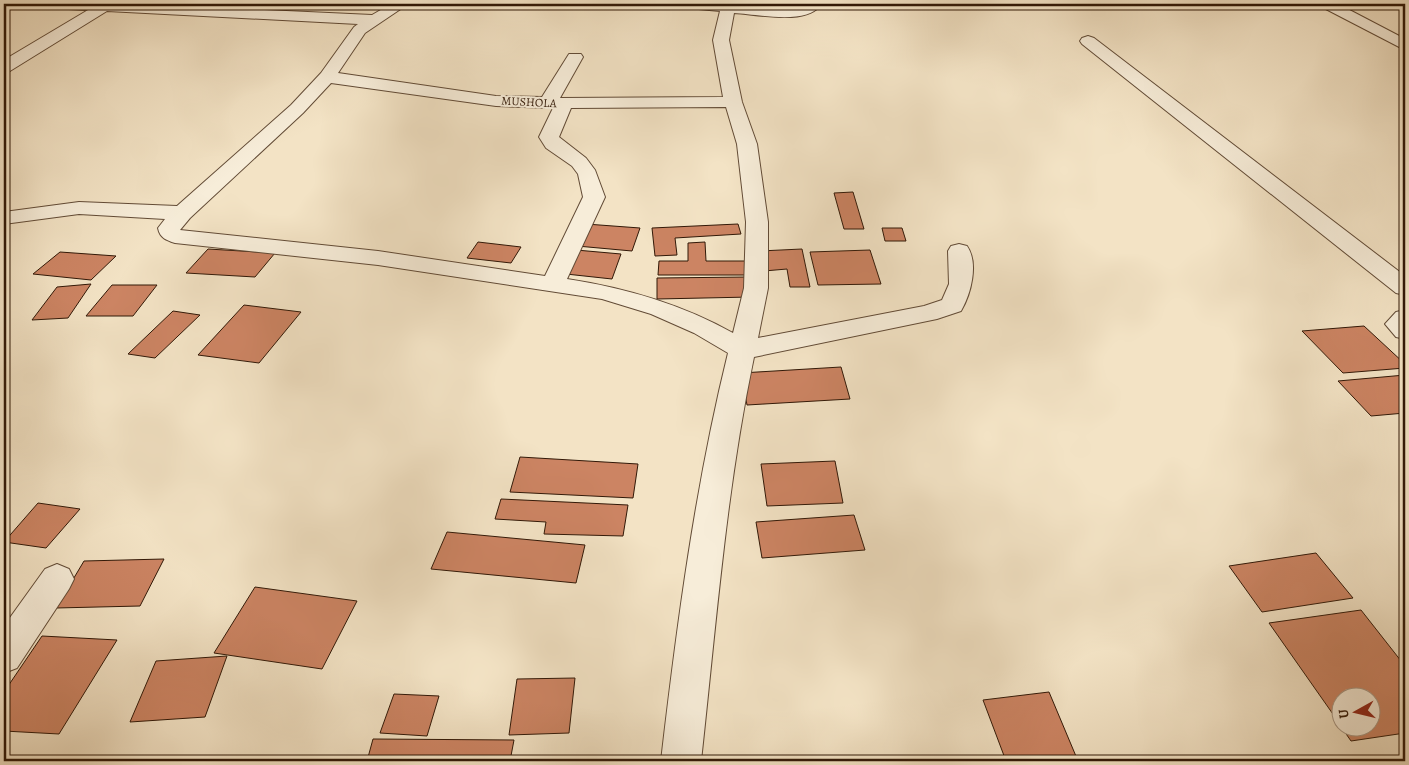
<svg xmlns="http://www.w3.org/2000/svg" width="1409" height="765" font-family="Alegreya,serif">
	<style>
		.building { fill: #cc8463; stroke: #311807 }
		.lines { fill: none; stroke-linecap: round; stroke-linejoin: round }
		.minor-casing { stroke: #624b36; stroke-width: 2 }
		.minor { fill: #f7edd9; fill-rule: evenodd }
		.labels { text-anchor: middle; dominant-baseline: central; stroke-width: 4; stroke-linejoin: round; paint-order: stroke }
		.far-street-label { font-size: 12px; fill: #311807; stroke: #f7edd9 }
	</style>
	<rect width="100%" height="100%" fill="#f3e3c5"/>
	<filter id="stains"><feTurbulence type="fractalNoise" baseFrequency=".004" numOctaves="4"/><feColorMatrix values="0 0 0 0 .2 0 0 0 0 .09 0 0 0 0 .02 0 0 0 .5 -.17"/></filter>
	<radialGradient id="worn" r=".72"><stop offset=".6" stop-color="#630" stop-opacity="0"/><stop offset="1" stop-color="#630" stop-opacity=".3"/></radialGradient>
	<path class="building" d="M853 192 864 229H844L834 193Z
		M586 224 640 228 632 251 577 246Z
		M738 224 741 234 675 238 677 255 655 256 652 228Z
		M882 228H902L906 241H885Z
		M478 242 521 247 511 263 467 258Z
		M705 242 706 261H748L749 275H658L659 261H688V243Z
		M208 249 275 253 255 277 186 273Z
		M802 249 810 287H790L787 269 764 271 760 251Z
		M576 250 621 254 612 279 566 274Z
		M870 250 881 284 818 285 810 252Z
		M60 252 116 256 91 280 33 274Z
		M748 277 751 297 657 299V278Z
		M91 284 68 318 32 320 57 287Z
		M112 285H157L133 316H86Z
		M244 305 301 312 259 363 198 355Z
		M173 311 200 315 155 358 128 354Z
		M1364 326 1405 364V368L1343 373 1302 331Z
		M841 367 850 399 747 405 741 373Z
		M1405 375V413L1371 416 1338 381Z
		M520 457 638 464 633 498 510 492Z
		M835 461 843 503 767 506 761 464Z
		M501 499 628 505 623 536 544 534 546 522 495 519Z
		M38 503 80 509 46 548 4 542Z
		M854 515 865 550 762 558 756 522Z
		M447 532 585 545 576 583 431 569Z
		M1316 553 1353 598 1262 612 1229 566Z
		M164 559 140 606 56 608 84 561Z
		M255 587 357 601 322 669 214 653Z
		M1361 610 1405 666V733L1351 741 1342 728H1372V698H1342V727L1269 623Z
		M42 636 117 640 59 734 4 731V692Z
		M227 656 205 717 130 722 156 661Z
		M575 678 569 733 509 735 517 679Z
		M1049 692 1078 761H1006L983 700Z
		M394 694 439 696 427 736 380 733Z
		M373 739 514 740 510 761H367Z"/>
	<g class="lines">
		<defs>
			<path id="minor" d="M42 4H133L372 15 391 4H408L365 33 338 73 496 96 542 97 569 54H581L583 57 560 98 723 97 713 40 720 11 688 8 681 4H735L790 9H796L804 4H821C808 26 757 14 734 13L729 40 742 102 757 144 768 222V288L758 338 924 306 942 300 949 284 948 251 951 246 959 244 967 246C979 263 971 294 961 311L937 319 754 357C726 490 716 626 701 761H661C677 624 695 487 728 353L694 333 651 314 602 299 378 265 175 243C166 240 160 238 158 228L165 219 79 214 4 224V212L79 202 177 206 291 105 321 73 354 27 358 24 107 11 10 71 4 72V60L88 10 49 8ZM331 83 496 106 553 108 539 137 546 148 572 166 578 174 583 197 545 276 378 251 180 230 190 218 303 113ZM726 107 737 144 746 222 744 288 733 333C681 304 626 288 567 279L605 197 595 170 586 158 559 137 571 108Z
				M1320 4H1338L1405 39V50L1322 7Z
				M1088 36 1094 38 1405 276V295L1396 293 1082 44 1080 41 1082 38Z
				M1405 310V339L1396 337 1385 324 1396 312Z
				M57 564 69 569 74 579 69 589 17 668 4 673V626L45 569Z"/>
		</defs>
		<use href="#minor" class="minor-casing"/>
		<use href="#minor" class="minor"/>
	</g>
	<g class="labels">
		<g class="far-street-label">
			<text transform="translate(529 102) rotate(3)">MUSHOLA</text>
		</g>
	</g>
	<rect width="1409" height="765" fill="none" stroke="#f3e3c5" stroke-width="20"/>
	<rect x="5" y="5" width="1399" height="755" fill="none" stroke="#311807" stroke-width="2.5"/>
	<rect x="10" y="10" width="1389" height="745" fill="none" stroke="#311807"/>
	<g transform="translate(1356 712) rotate(262)"><circle r="24" fill="#f7edd9" stroke="#a89885"/>
	<path d="M0-4L9 19L0 12L-9 19Z" fill="#8f2418"/>
	<text y="-8" font-size="14" font-weight="bold" text-anchor="middle" fill="#311807">U</text>
	</g>
	<rect width="100%" height="100%" filter="url(#stains)"/>
	<rect width="100%" height="100%" fill="url(#worn)"/>
</svg>
